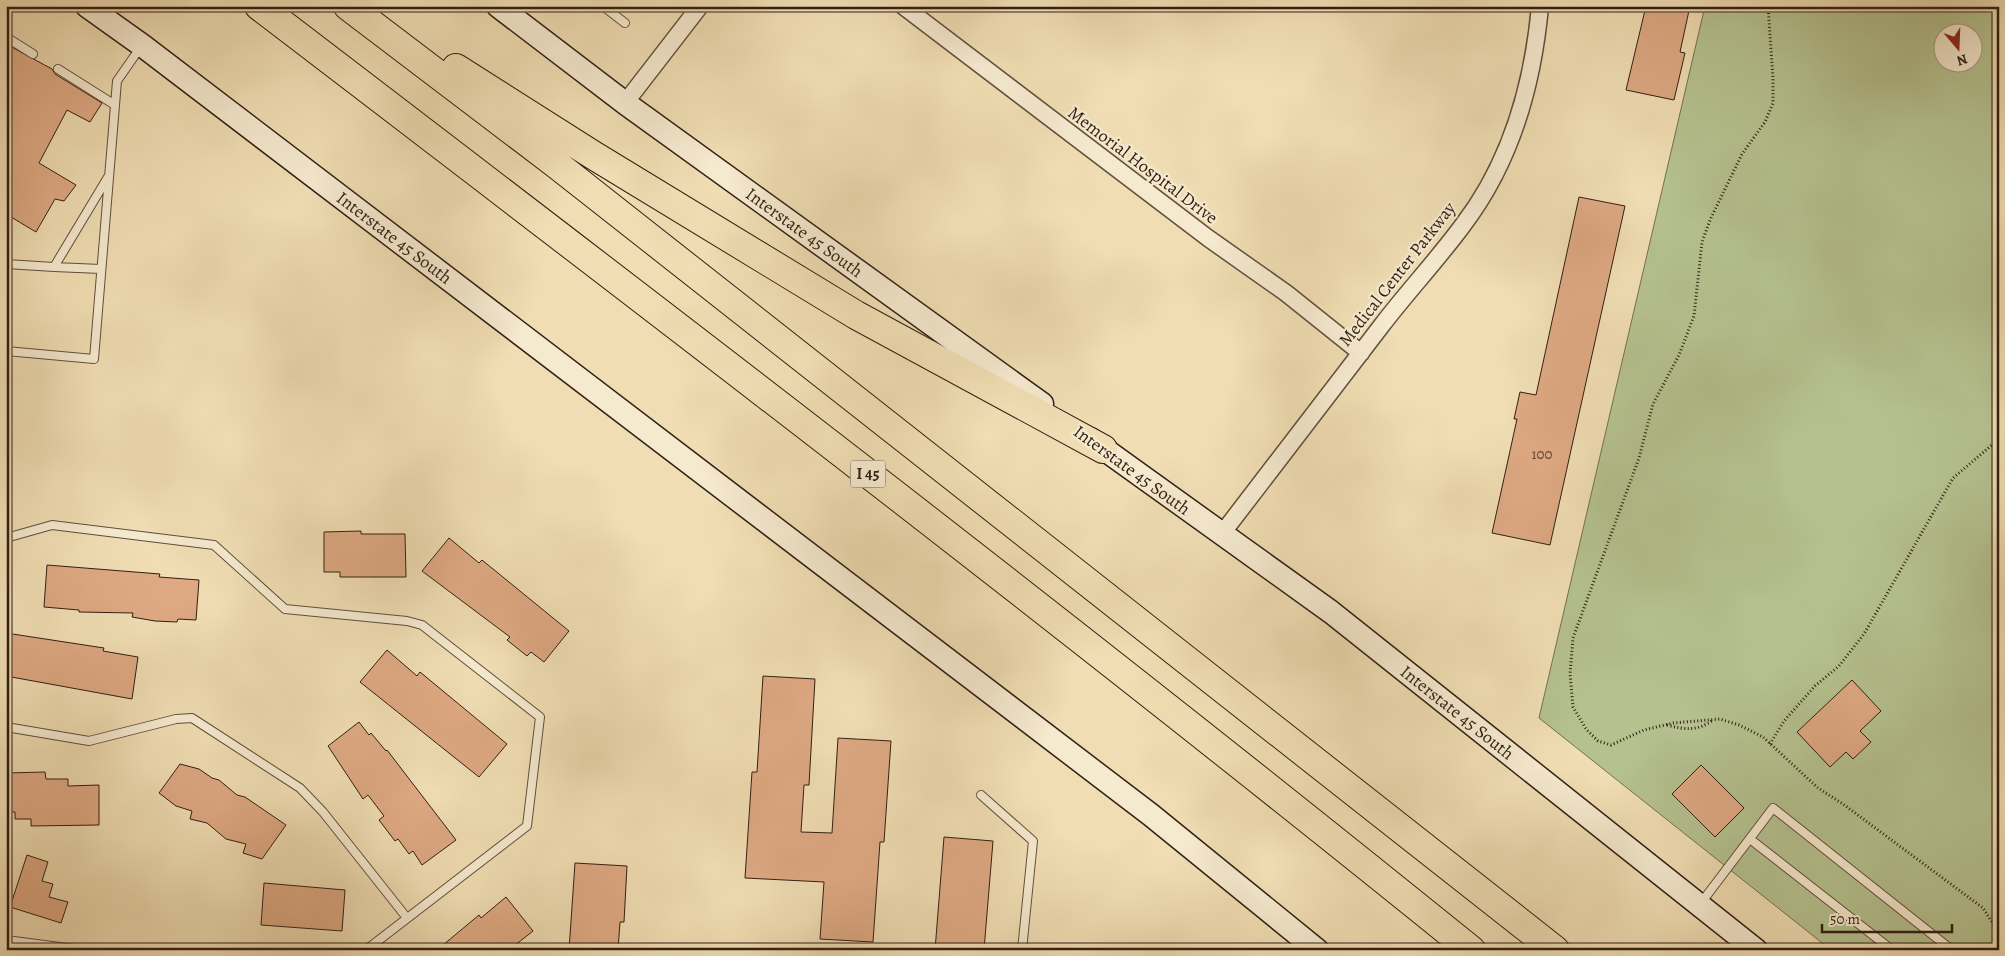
<svg xmlns="http://www.w3.org/2000/svg" width="2005" height="956" font-family="Alegreya,serif">
	<style>
		.green { fill: #b5c290; stroke: #737052; fill-rule: evenodd }
		.building { fill: #dea983; stroke: #311f14 }
		.lines { fill: none; stroke-linecap: round; stroke-linejoin: round }
		.service-casing { stroke: #614e3c; stroke-width: 10 }
		.minor-casing { stroke: #614e3c; stroke-width: 19 }
		.secondary-casing { stroke: #311f14; stroke-width: 25 }
		.motorway-casing { stroke: #311f14; stroke-width: 30 }
		.path { stroke: #311f14; stroke-width: 3; stroke-dasharray: 1 2.5; stroke-linecap: butt }
		.service { stroke: #f5e9ce; stroke-width: 8 }
		.minor { stroke: #f5e9ce; stroke-width: 16 }
		.secondary { stroke: #f5e9ce; stroke-width: 22 }
		.motorway { stroke: #f0ddb3; stroke-width: 28 }
		.labels { text-anchor: middle; dominant-baseline: central; stroke-width: 4.5; stroke-linejoin: round; paint-order: stroke }
		.number-label { font-size: 15px; fill: #5c4230 }
		.shield { fill: #f5e9ce; stroke: #6c5c4c; stroke-width: 1 }
		.shield-label { font-size: 16px; font-weight: bold; fill: #311f14 }
		.street-label { font-size: 18px; fill: #311f14; stroke: #f5e9ce }
	</style>
	<rect width="100%" height="100%" fill="#f0ddb3"/>
	<filter id="stains"><feTurbulence type="fractalNoise" baseFrequency=".004" numOctaves="4"/><feColorMatrix values="0 0 0 0 .2 0 0 0 0 .09 0 0 0 0 .02 0 0 0 .5 -.17"/></filter>
	<radialGradient id="worn" r=".72"><stop offset=".6" stop-color="#630" stop-opacity="0"/><stop offset="1" stop-color="#630" stop-opacity=".3"/></radialGradient>
	<path class="green" d="M1705 6H1999V950H1831L1539 718ZM1942 32H1972V62H1942Z"/>
	<path class="building" d="M1646 6H1690L1680 52 1685 53 1674 100 1626 90Z
		M6 44 52 69 55 74 102 103 90 122 67 110 39 163 76 185 64 201 55 199 36 232 6 214Z
		M1579 197 1625 206 1550 545 1492 533 1517 419H1514L1520 392 1536 395Z
		M361 531V534H405L406 577H340V572H324V532Z
		M449 538 479 563 482 560 569 631 544 662 531 652 527 656 507 640 510 637 422 571Z
		M47 565 160 574 159 577 199 580 196 620 178 619 177 622 155 621 132 617 133 613 79 612V610L44 607Z
		M6 633 104 648 103 651 138 657 132 699 6 676Z
		M387 650 417 676 420 672 507 744 479 777 360 682Z
		M763 676 815 679 809 785H804L801 832 832 833 838 738 891 741 884 842H880L873 942 820 939 824 882 745 878 752 772H757Z
		M1852 680 1881 711 1860 731 1871 742 1853 759 1846 752 1830 767 1797 732Z
		M359 722 369 735 371 733 386 751 387 750 456 840 422 865 413 851 409 854 398 839 395 841 379 820 384 816 368 795 363 799 328 746Z
		M180 764 199 769 212 778 219 780 237 795 245 797 286 825 262 859 243 853 246 844 226 839 207 823 190 819 192 811 176 806 159 793Z
		M1701 765 1744 808 1715 837 1672 794Z
		M45 772 46 779H68V786L99 785V825L31 826V819H15V812H6V773Z
		M944 837 993 841 984 950H935Z
		M27 855 48 862 42 881 53 884 49 897 68 902 61 923 10 907Z
		M575 863 627 866 624 922H620L618 950H569Z
		M264 883 345 890 342 931 261 925Z
		M506 897 533 931 509 950H437L479 915 481 918Z"/>
	<g class="lines">
		<defs>
			<path id="service" d="M603 6 625 23
				M6 37 33 54
				M58 69 115 105
				M6 264 54 267 108 177
				M54 267 101 269
				M6 351 94 359 117 81 140 48
				M6 538 52 525 214 545 285 609 407 621 422 625 540 717 527 826 366 950
				M6 727 89 741 176 719 192 718 300 788 323 812 407 918
				M981 795 1033 841 1022 950
				M1750 839 1892 950
				M1701 903 1773 808 1948 947 1945 950
				M6 940 83 950"/>
			<path id="minor" d="M903 6 1208 238 1286 293 1361 353
				M625 103 700 6
				M1221 535C1275 465 1329 395 1382 325 1408 291 1438 259 1463 225 1511 162 1533 84 1540 6"/>
			<g id="secondary">
				<path id="s1" d="M87 6 143 46 1151 815 1317 950"/>
				<path id="s2" d="M498 6 625 103 1042 404"/>
				<path id="s3" d="M1090 439 1331 612 1756 950"/>
			</g>
			<path id="motorway" d="M259 6C666 317 1073 628 1471 950
				M348 6 556 164 1555 950
				M456 68 593 155 856 315 1103 449"/>
		</defs>
		<use href="#service" class="service-casing"/>
		<use href="#minor" class="minor-casing"/>
		<use href="#secondary" class="secondary-casing"/>
		<use href="#motorway" class="motorway-casing"/>
		<path class="path" d="M1768 6 1773 78V103L1765 122 1742 154 1710 220 1702 242 1694 316 1679 355 1653 404 1639 458 1573 638 1570 674 1573 707 1586 729 1598 741 1611 745 1644 730 1673 723 1720 719 1739 725 1763 737 1818 788 1843 804 1983 908 1999 933
			M1667 725C1685 730 1698 731 1713 720
			M1770 744 1784 721 1815 686 1839 666 1864 634 1953 478 1999 439"/>
		<use href="#service" class="service"/>
		<use href="#minor" class="minor"/>
		<use href="#secondary" class="secondary"/>
		<use href="#motorway" class="motorway"/>
	</g>
	<g class="labels">
		<g class="number-label">
			<text x="1542" y="454">100</text>
		</g>
		<rect class="shield" x="850.5" y="460.5" width="35" height="27" rx="4"/>
		<g class="shield-label">
			<text x="868" y="474">I 45</text>
		</g>
		<g class="street-label">
			<text transform="translate(1143 165) rotate(37)">Memorial Hospital Drive</text>
			<text stroke="none"><textPath href="#s2" startOffset="381">Interstate 45 South</textPath></text>
			<text stroke="none"><textPath href="#s1" startOffset="385">Interstate 45 South</textPath></text>
			<text transform="translate(1397 274) rotate(-52)">Medical Center Parkway</text>
			<text transform="translate(1132 470) rotate(36)">Interstate 45 South</text>
			<text stroke="none"><textPath href="#s3" startOffset="458">Interstate 45 South</textPath></text>
		</g>
	</g>
	<rect width="2005" height="956" fill="none" stroke="#f0ddb3" stroke-width="25"/>
	<rect x="8" y="8" width="1990" height="941" fill="none" stroke="#311f14" stroke-width="2.5"/>
	<rect x="12" y="12" width="1980" height="931" fill="none" stroke="#311f14"/>
	<g transform="translate(1958 48) rotate(161)"><circle r="24" fill="#f5e9ce" stroke="#a79884"/>
	<path d="M0-4L9 19L0 12L-9 19Z" fill="#8f2418"/>
	<text y="-8" font-size="14" font-weight="bold" text-anchor="middle" fill="#311f14">N</text>
	</g>
	<path d="M1822 924v8h130v-8" fill="none" stroke="#311f14" stroke-width="2.5"/>
	<text x="1830" y="924" font-size="15" fill="#311f14" stroke="#f5e9ce" stroke-width="4" paint-order="stroke">50 m</text>
	<rect width="100%" height="100%" filter="url(#stains)"/>
	<rect width="100%" height="100%" fill="url(#worn)"/>
</svg>
